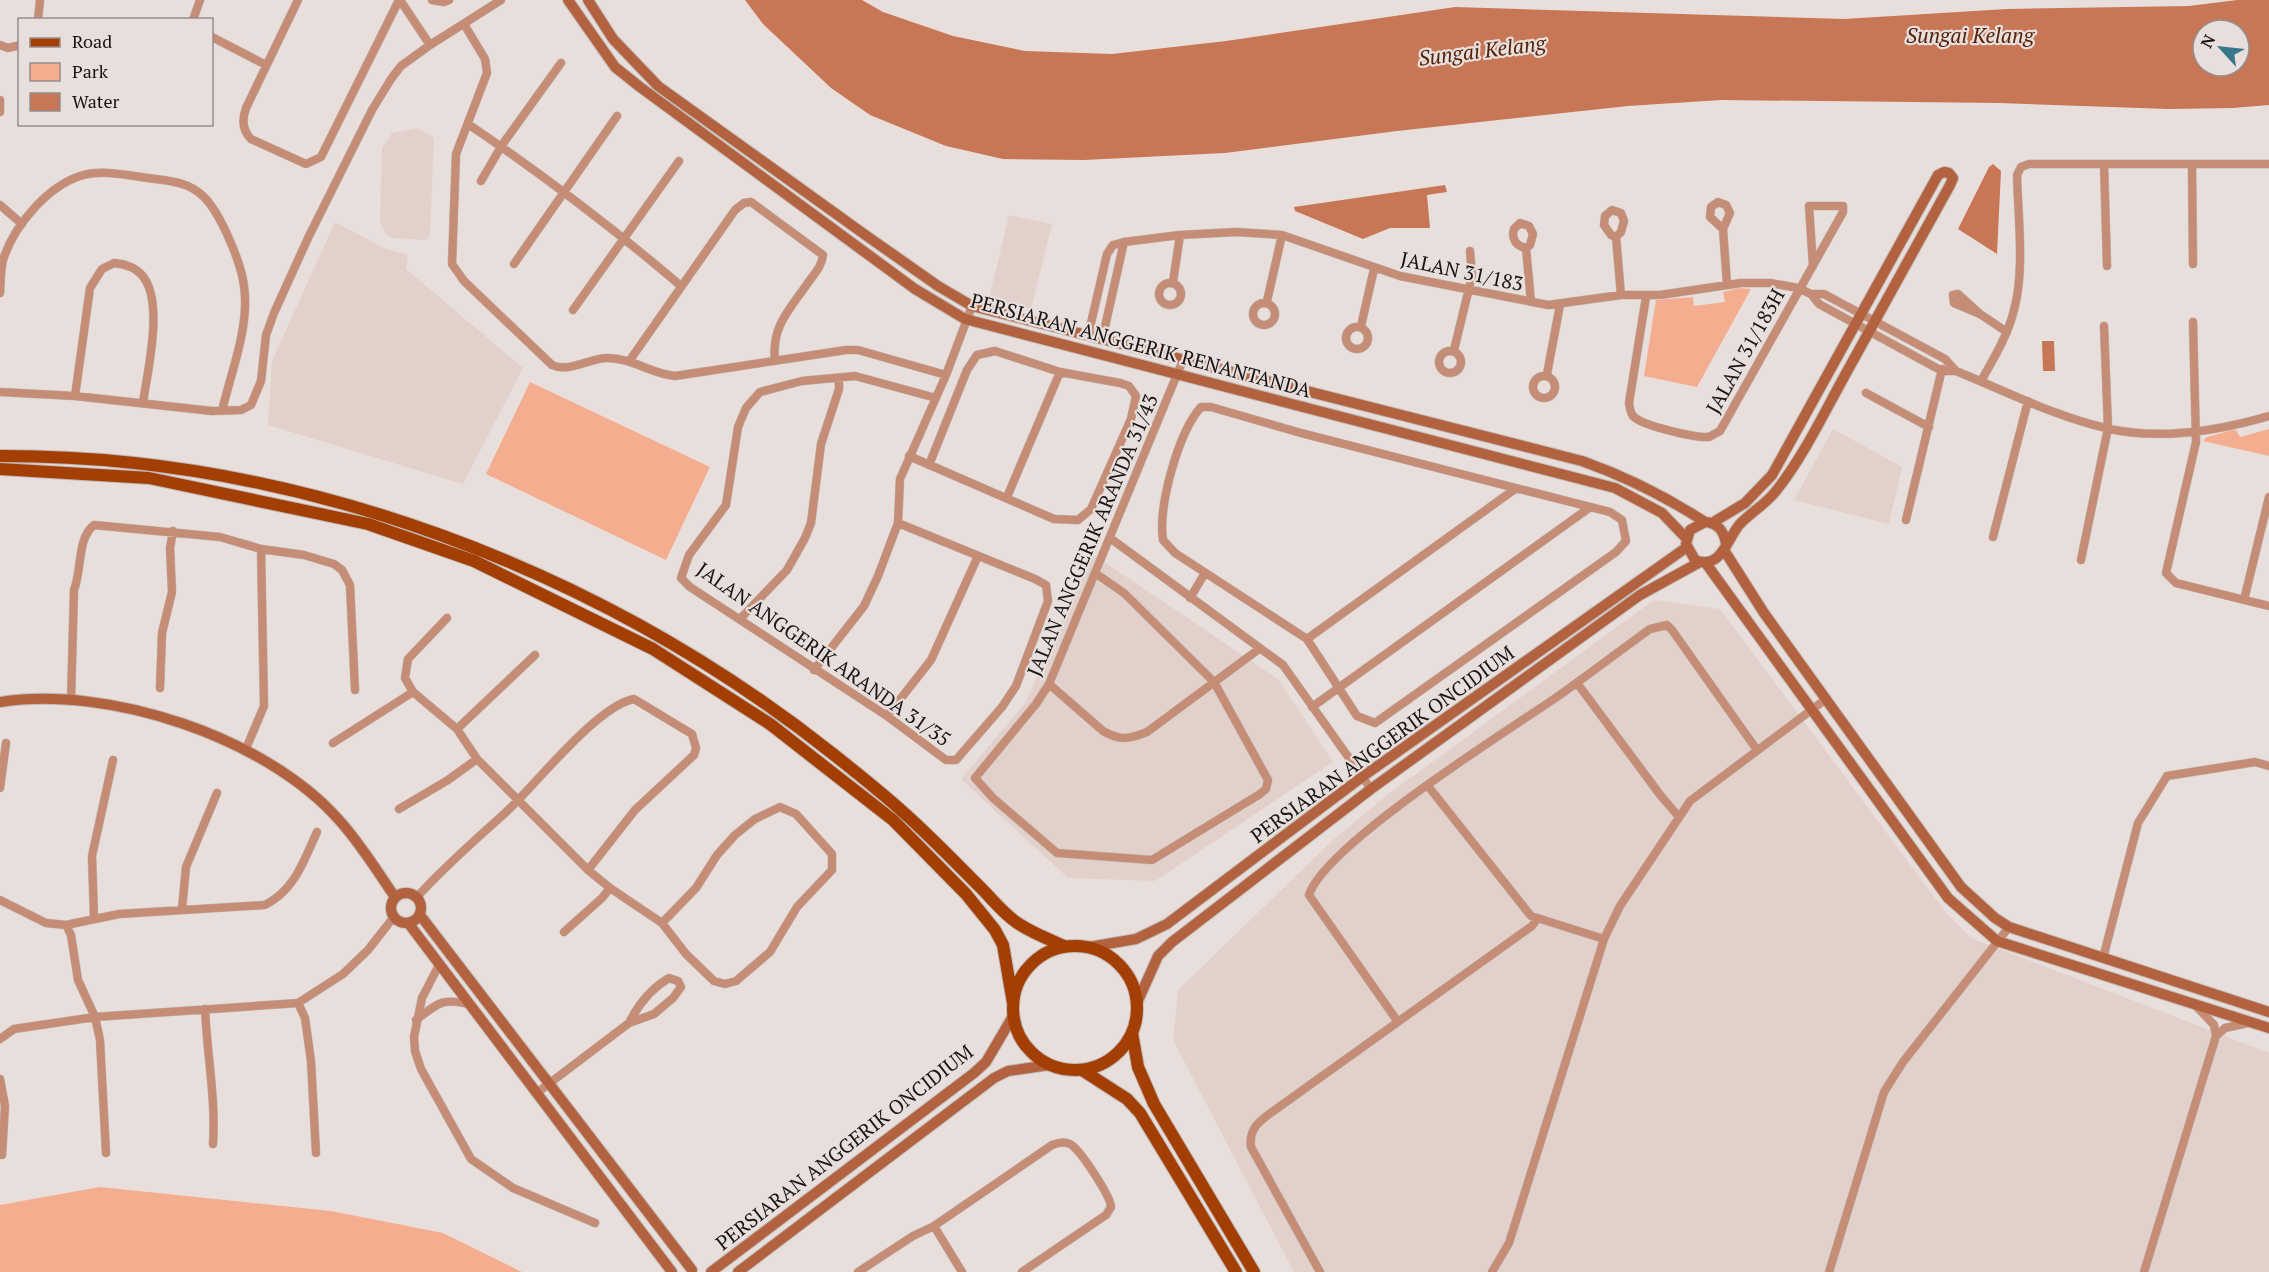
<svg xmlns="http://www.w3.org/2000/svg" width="2269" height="1272" font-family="'PT Serif',serif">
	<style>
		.built { fill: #e2d1ca }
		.green { fill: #f5ad90 }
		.water { fill: #c77756; fill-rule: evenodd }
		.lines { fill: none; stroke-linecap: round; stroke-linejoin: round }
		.street-casing { stroke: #c2bab8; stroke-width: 9 }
		.secondary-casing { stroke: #c2bab8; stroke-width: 12 }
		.primary-casing { stroke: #c2bab8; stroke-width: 14 }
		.street { stroke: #c58d76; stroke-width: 8 }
		.secondary { stroke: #b3623f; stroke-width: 10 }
		.primary { stroke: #a33f05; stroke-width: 12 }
		.labels { text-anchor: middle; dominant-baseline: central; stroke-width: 4.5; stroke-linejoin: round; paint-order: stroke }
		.street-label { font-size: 20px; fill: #171413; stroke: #e8dfdc }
		.water-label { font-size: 21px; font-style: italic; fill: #542108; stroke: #e8dfdc }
	</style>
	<rect width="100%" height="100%" fill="#e8dfdc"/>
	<path class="built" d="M418 128 434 138 430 233 428 239 424 240 393 238 386 235 380 222 382 148 392 133Z
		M1009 215 1052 224 1031 309 989 299Z
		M335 222 384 248 408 255 406 269 523 368 463 484 268 425 272 361Z
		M1833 429 1902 467 1889 524 1794 500Z
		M1091 553 1278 679 1333 762 1155 881 1068 878 961 779 1026 702Z
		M1654 600 1720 609 1947 914 1971 938 2269 1053V1272H1294L1173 1040 1178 990 1333 840 1387 795Z"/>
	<path class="green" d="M1739 288 1751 289 1697 387 1644 376 1656 300 1693 297 1694 306 1725 302 1723 292Z
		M530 382 710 467 666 560 486 474Z
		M2269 429V456L2203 441 2207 437 2233 430H2236L2240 437Z
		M100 1187 331 1211 443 1233 522 1272H0V1205Z"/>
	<path class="water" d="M745 0H862L883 12 953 36 1025 51 1112 54 1226 41 1455 7 1844 19 2007 9 2189 6 2237 0H2269V105L2233 108 2168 109 1999 103 1721 100 1628 106 1397 131 1225 153 1084 160 1003 159 946 146 870 115 831 88 763 24ZM2203 30H2239V66H2203Z
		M1993 164 2001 171 1997 254 1958 229 1989 167Z
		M1445 185 1447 192 1427 195 1430 228H1390L1363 239 1295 211 1294 207Z
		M2042 341H2054L2055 371H2043Z"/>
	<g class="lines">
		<defs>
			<path id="street" d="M298 0 246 108C242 119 242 130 251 139L306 164 321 157 399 0
				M400 0 430 45
				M432 0 444 2 449 0
				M38 20 40 0
				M193 20 200 0
				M464 24 485 59 487 73 456 154 452 264 464 281 552 365C569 373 590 358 607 358 633 358 651 374 675 376L846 350H858L946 375
				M212 37 266 65
				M0 45 8 48 20 45
				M0 100V112
				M468 124C542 174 613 228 681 286
				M2104 164 2107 266
				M2192 165 2193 264
				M481 181 502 145 561 63
				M0 205 22 224
				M1723 229 1710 217 1711 207 1718 202 1726 205 1730 213 1723 229 1727 284
				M1616 237 1611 235 1604 225 1605 216 1612 210 1621 213 1624 221 1621 232 1616 237 1621 295
				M1124 242 1180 235 1236 232 1282 235 1400 276 1548 305 1621 295H1660L1741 283H1770L1798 288 1811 294H1824L1945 359 1956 371
				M1526 248C1516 246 1511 239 1514 229L1520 223 1529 226 1533 234 1530 245 1526 248 1531 302
				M514 264 617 116
				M1173 282 1180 235
				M1159 294a11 11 0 1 1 22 0a11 11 0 1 1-22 0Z
				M0 293C1 281 0 268 4 257 15 225 47 187 80 176 101 169 127 175 148 178 168 181 187 181 203 196 220 212 241 262 244 286 250 326 231 372 222 411
				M1811 294 1819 304 1942 371H1956C2005 391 2054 416 2106 428 2159 441 2217 431 2269 416
				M1646 297 1629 403C1630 408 1630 412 1633 416 1642 426 1696 438 1709 437L1720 431 1843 212V206H1809L1813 266
				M1267 301 1282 235
				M1253 314a11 11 0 1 1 22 0a11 11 0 1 1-22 0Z
				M573 310 679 161
				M1980 314 1958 294 1953 295 1954 303 1980 314 2007 332
				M2193 322 2196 442 2166 573 2176 583 2269 606
				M1361 326 1374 269
				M1346 338a11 11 0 1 1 22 0a11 11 0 1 1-22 0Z
				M1088 336 1107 254 1113 245 1124 242 1102 340
				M1454 350 1472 276 1470 251
				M1439 362a11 11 0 1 1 22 0a11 11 0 1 1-22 0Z
				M630 360 735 210 744 203 751 202 823 255C822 265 816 272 810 280 791 308 771 325 775 361
				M1547 374 1560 305
				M1533 387a11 11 0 1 1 22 0a11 11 0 1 1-22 0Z
				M1981 381C1994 358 2008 335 2014 310 2025 270 2018 217 2017 175L2021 167 2029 164H2269
				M0 392 75 396 212 411 241 410 251 405 261 381 266 335 274 313 308 238 372 110 391 79 401 66 430 45 501 0
				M1866 393 1929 427
				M75 396 90 288 102 269 114 263C122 264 130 265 136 270 168 290 147 372 143 403
				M1201 407H1211L1301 433 1610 512 1622 520 1626 541 1616 552 1375 723 1357 716 1307 639 1175 553 1163 540C1158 506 1178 433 1201 407Z
				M909 456 1054 519 1078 520 1091 509 1131 419 1136 396 1129 386 1120 383 1060 372 995 351 977 355 967 370 929 465
				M1007 497 1060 372
				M1906 520 1942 369
				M898 523 1035 579 1046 585 1048 601 1016 686 1002 707 956 760H946L887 716 690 587 681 578 689 555 726 505 738 427 746 408 760 392 802 381 855 376 936 398
				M1993 537 2028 401
				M1110 538 1283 665 1371 789
				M2081 560 2108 428 2104 326
				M1095 573 1124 593 1214 682 1268 780 1266 789 1260 794 1152 860 1057 853 993 798 975 778 1036 704 1049 684 1183 360
				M1190 598 1205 573
				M2244 600 2269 497
				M447 618 408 659 405 678 413 692 457 729 477 759 588 870 610 888 662 923 686 954 714 981 725 984 736 981 770 952 797 907 832 870V854L796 814 780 807 755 819 735 835 717 855 696 888 662 923
				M741 618 787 570 805 538 811 523 821 444 839 389V379
				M1307 639 1515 489
				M814 670 864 606 878 576 898 523 900 479 946 375 972 306
				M1577 683 1661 796 1679 817
				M1049 684 1103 731C1120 741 1130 739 1147 732L1259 649
				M160 688 162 633 172 592 170 548 173 531
				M71 701 74 590C82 570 77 538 94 525L220 537 261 549 304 555 334 564 342 570 350 585 355 690
				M1312 707 1589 508
				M887 716 931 660 978 556
				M457 729 535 655
				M333 743 413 692
				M245 751 264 706 261 549
				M1428 786 1531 916 1604 939
				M0 788 6 743
				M399 809 448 780 477 759
				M417 897C444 867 474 841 504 814 534 787 596 706 634 699L692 734 696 748 694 755 635 810 588 870
				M0 900 46 923 66 925 71 935 78 980 95 1017 100 1040 106 1153
				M182 909 186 867 217 793
				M94 918 92 856 113 760
				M66 925 119 914 265 905C295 890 304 860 317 832
				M564 932 602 898 610 888
				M2103 958 2138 823 2167 776 2255 762 2269 766
				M439 965 422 998 414 1037 415 1051 421 1069 471 1159 513 1188 595 1223
				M298 1003 305 1018 311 1061 316 1153
				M205 1009C207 1054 216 1099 213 1144
				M416 1020C438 1003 443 997 471 1005
				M1398 1022 1309 895C1325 845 1504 733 1554 699 1587 676 1618 652 1650 629L1667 625 1672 630 1757 750
				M2216 1036 2225 1028 2248 1023
				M0 1039 14 1029 95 1017 298 1003 343 974 368 950 393 918
				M0 1079 5 1106 2 1155
				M538 1092 629 1023 654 1014 673 998 681 987 678 981 669 978C652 988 638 1005 629 1023
				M934 1226 962 1272
				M858 1272 913 1236 934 1226 1052 1145C1057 1143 1064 1141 1070 1144 1080 1149 1111 1197 1111 1207L1106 1215 1022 1272
				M1320 1272 1251 1147C1248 1126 1264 1118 1279 1107L1532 926 1537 919
				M1492 1272 1509 1243 1604 939 1620 906 1690 801 1826 699
				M1829 1272 1884 1092 1903 1062 2009 927
				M2144 1272 2216 1036 2214 1025 2197 1007"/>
			<path id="secondary" d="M568 0 615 67 640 87 915 289 965 319 1615 488 1662 513 1686 538
				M588 0 613 39 658 86 864 234 938 286 972 306 1582 461C1627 477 1665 496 1705 522
				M1712 523 1745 503 1772 475 1938 175 1944 172 1949 173 1953 178 1950 185C1915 249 1880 313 1844 377 1823 415 1803 457 1776 491 1766 504 1750 513 1739 525 1727 540 1720 571 1695 560L1686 544 1690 530 1705 522C1718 523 1724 531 1726 544
				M1724 550 1764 613 1961 887 1995 918 2009 927 2269 1012
				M1705 562 1948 898 1997 941 2269 1028
				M0 702C108 685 266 737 339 820 360 843 377 871 395 897
				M391 908a15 15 0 1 1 30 0a15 15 0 1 1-30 0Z
				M420 915 692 1270
				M409 924 672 1272
				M1089 947 1136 939 1167 924 1362 777 1687 547
				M1137 1003 1158 956 1172 942 1371 789 1640 595 1700 562
				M711 1272 974 1073 986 1062 1013 1016
				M738 1272 994 1078 1008 1071 1049 1065"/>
			<path id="primary" d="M0 456C299 455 600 569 833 754 857 773 881 792 903 812 930 836 956 863 981 888 992 899 1003 913 1016 922 1030 932 1048 939 1064 946
				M0 469 149 478 368 524 474 561 653 649 770 724 893 820 966 894 995 930 1003 945 1013 1003
				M1013 1008a62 62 0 1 1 124 0a62 62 0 1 1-124 0Z
				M1132 1033 1138 1067 1154 1104 1254 1272
				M1082 1070 1127 1099 1140 1113 1236 1272"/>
		</defs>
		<use href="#street" class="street-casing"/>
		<use href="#secondary" class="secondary-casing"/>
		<use href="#primary" class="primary-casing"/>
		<use href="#street" class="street"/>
		<use href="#secondary" class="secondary"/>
		<use href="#primary" class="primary"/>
	</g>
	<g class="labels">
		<g class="street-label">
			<text transform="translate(1462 271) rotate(12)">JALAN 31/183</text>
			<text transform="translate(1141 345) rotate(15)">PERSIARAN ANGGERIK RENANTANDA</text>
			<text transform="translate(1745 351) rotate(-61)">JALAN 31/183H</text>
			<text transform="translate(1092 535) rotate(-67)">JALAN ANGGERIK ARANDA 31/43</text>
			<text transform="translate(824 654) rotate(35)">JALAN ANGGERIK ARANDA 31/35</text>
			<text transform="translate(1382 744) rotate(-36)">PERSIARAN ANGGERIK ONCIDIUM</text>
			<text transform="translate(844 1147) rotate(-38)">PERSIARAN ANGGERIK ONCIDIUM</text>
		</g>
		<g class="water-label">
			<text x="1970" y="35">Sungai Kelang</text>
			<text transform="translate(1482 50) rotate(-7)">Sungai Kelang</text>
		</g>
	</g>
	<rect x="18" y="18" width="195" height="108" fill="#e8dfdc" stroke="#948e8c" stroke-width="1.5"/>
	<rect x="30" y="38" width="30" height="9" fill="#a33f05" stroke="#948e8c" stroke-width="1.5"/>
	<text x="72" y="48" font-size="18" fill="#171413">Road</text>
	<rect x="30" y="63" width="30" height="18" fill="#f5ad90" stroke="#948e8c" stroke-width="1.5"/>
	<text x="72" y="78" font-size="18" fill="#171413">Park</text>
	<rect x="30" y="93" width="30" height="18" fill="#c77756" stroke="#948e8c" stroke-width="1.5"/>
	<text x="72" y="108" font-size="18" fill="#171413">Water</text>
	<g transform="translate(2221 48) rotate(297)"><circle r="28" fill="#e8dfdc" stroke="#948e8c" stroke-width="1.5"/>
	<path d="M0-4.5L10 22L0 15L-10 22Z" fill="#38768c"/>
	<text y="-9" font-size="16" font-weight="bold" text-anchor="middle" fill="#171413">N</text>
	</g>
</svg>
